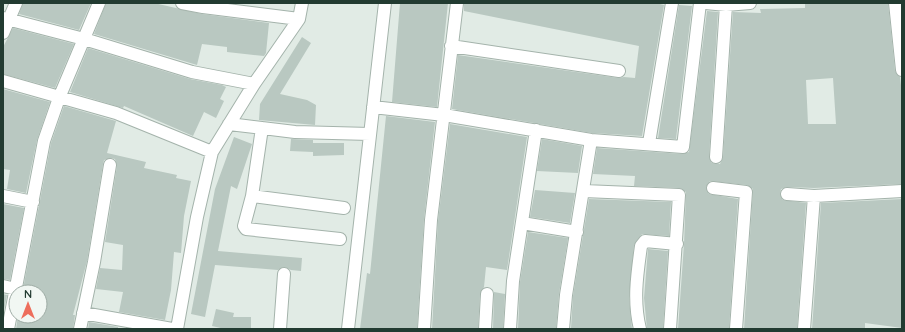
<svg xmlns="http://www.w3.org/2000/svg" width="905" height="332" font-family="Quicksand,sans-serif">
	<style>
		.building { fill: #b9c8c1; fill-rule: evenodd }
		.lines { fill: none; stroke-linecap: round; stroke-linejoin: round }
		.minor-casing { stroke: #a4b3ab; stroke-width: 14 }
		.minor { stroke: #fff; stroke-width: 12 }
	</style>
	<rect width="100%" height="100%" fill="#e1ebe5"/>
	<path class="building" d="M23 3H91L79 30 19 14Z
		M106 3H154L202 14 269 23 266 53 264 56 227 52V47L202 44 197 65 94 34Z
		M400 3H448L437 107 392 102Z
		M464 3H656L664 5 642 136 592 133 452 109 458 55 618 78 624 77 635 78 639 46 464 11Z
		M805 3H888L895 71 900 77 902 93V184L814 188 788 187 781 189 780 194 783 200 806 203 797 329H744L753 189 747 185 710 181 706 187 709 194 738 199 729 329H678L684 244 686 192 679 188 634 186 635 176 593 174 597 148 682 154 689 152 707 11 718 12 709 157 712 163 720 164 723 157 733 12 761 13 760 9 805 8ZM833 78 836 124H808L806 80Z
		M679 5 692 6 676 139 658 138Z
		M13 28 74 44 55 88 3 74V47Z
		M302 37 311 43 280 94 307 100 316 105 315 125 259 120 260 104Z
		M88 48 190 79 222 85 226 87 220 99 224 101 216 118 204 112 193 136 124 106 123 108 70 92Z
		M3 89 50 102 37 140 26 193 7 189 10 170 3 169Z
		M64 106 116 121 107 153 146 162 144 168 177 175 176 178 191 181 184 216 181 253 174 252 171 290 165 320 119 312 123 292 96 289 100 268 122 270 123 245 105 242 117 166 115 159 111 158 104 160 103 164 87 261 73 315H75L73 329H16L18 316H40V292L23 289 51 143Z
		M386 116 435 122 424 219 417 329H360L367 273 370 274Z
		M450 124 527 137 507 270 486 267 484 287 480 294 478 329H432L438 221Z
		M234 137 252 144 237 189 231 186 218 251 302 258 301 271 291 270 284 267 278 270 215 265 205 317 191 314 215 189Z
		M291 139 313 140V143H344V155L313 156V145V152L290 151Z
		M542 139 582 146 578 173 537 171Z
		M535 190 575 193 570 223 530 217Z
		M589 199 671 202 669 236 642 234 634 245 629 298 632 329 571 328 573 296Z
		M902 199V328L865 323V329H812L821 203Z
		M3 204 24 208 10 280 3 279Z
		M528 232 568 238 559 294 556 329H518L520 282Z
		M648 249 668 251 663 329H647L644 298Z
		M494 292 505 294 503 329H493Z
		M3 294 7 295 3 315Z
		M216 309 234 313 233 317H251V329H225L212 326Z
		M89 322 118 327V329H88Z"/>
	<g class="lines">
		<defs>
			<path id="minor" d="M182 3 203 7 299 19
				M706 3 726 5 750 3
				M895 3 902 70
				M3 18 84 39 192 72 254 84
				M3 33 16 3
				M451 46 619 71
				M3 81 116 113 212 152
				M373 107 444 115 591 140 683 147 700 3
				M229 124 295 132 370 134
				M262 128 252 196 244 226 246 229 340 239
				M649 143 672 3
				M716 157 726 5
				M713 188 746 192 736 329
				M584 191 679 195 670 329
				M787 194 814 196 902 191
				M3 196 33 202
				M252 196 344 208
				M522 223 577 232
				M3 286 16 289
				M83 313 172 329
				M8 329 44 141 59 98 99 3
				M80 329 94 262 110 165
				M177 329 197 217 212 152 254 84 299 19 302 3
				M280 329 284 274
				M348 329 385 3
				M424 329 431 220 457 3
				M485 329 487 294
				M510 329 513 281 536 130
				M563 329 566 295 591 140
				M640 329C633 301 637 275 641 246L645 241 677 244
				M804 329 814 196"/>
		</defs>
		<use href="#minor" class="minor-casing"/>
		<use href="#minor" class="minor"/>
	</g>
	<rect width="905" height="332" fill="none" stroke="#223b31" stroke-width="8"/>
	<g transform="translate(28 304)"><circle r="19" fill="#f1f7f3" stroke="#9eaca5"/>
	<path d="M0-3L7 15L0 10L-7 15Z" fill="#ed6e5c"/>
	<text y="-6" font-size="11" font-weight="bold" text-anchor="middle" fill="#223b31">N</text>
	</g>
</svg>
